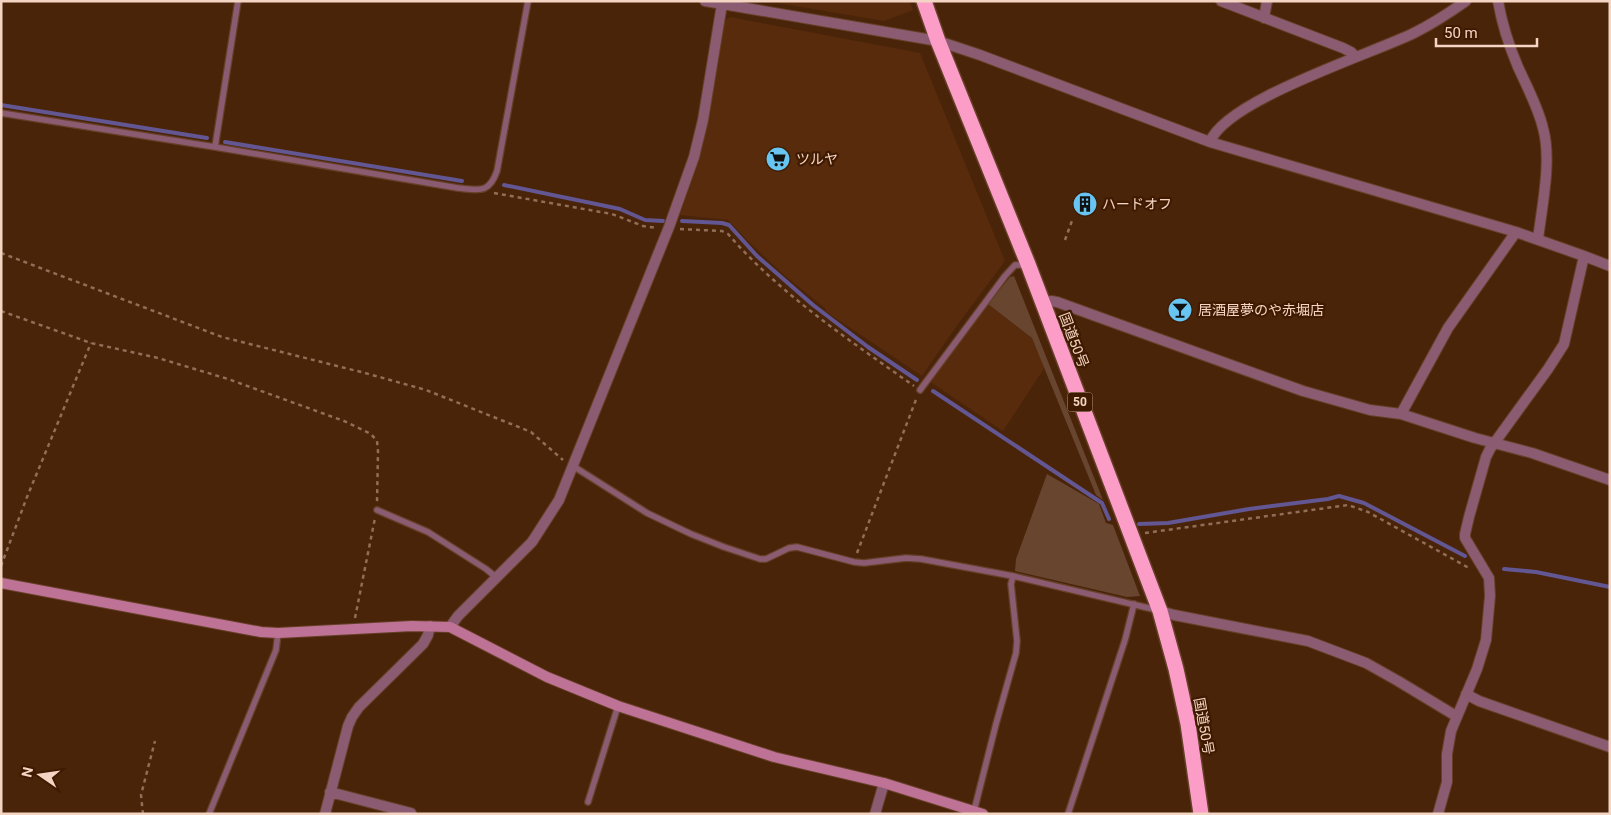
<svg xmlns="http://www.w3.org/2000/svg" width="1611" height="815" font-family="Roboto,'Noto Sans JP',sans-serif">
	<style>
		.built { fill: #572b0c }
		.green { fill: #68452f }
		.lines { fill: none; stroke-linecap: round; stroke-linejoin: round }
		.stream { stroke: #625693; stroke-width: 4 }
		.lane-casing { stroke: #654027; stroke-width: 8 }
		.street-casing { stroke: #654027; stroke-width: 12 }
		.secondary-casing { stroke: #654027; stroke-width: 12 }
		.highway-casing { stroke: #654027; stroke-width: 18 }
		.path { stroke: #916e57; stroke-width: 2.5; stroke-dasharray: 4 4; stroke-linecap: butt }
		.lane { stroke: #8b5b71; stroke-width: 5.5 }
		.street { stroke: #8b5b71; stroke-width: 10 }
		.secondary { stroke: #be7295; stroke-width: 10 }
		.highway { stroke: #fc9dc8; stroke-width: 15 }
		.labels { text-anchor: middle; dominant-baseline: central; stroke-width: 4.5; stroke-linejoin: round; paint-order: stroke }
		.shield { fill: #3f1a00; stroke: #be9c88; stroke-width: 1 }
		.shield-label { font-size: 12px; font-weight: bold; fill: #f4d4c2 }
		.poi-label { font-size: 14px; fill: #f4d4c2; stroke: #3f1a00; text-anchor: start }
		.street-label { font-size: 14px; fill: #f4d4c2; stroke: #3f1a00 }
	</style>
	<rect width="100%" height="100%" fill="#4a2409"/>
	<path class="built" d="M766 1H909L913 10 884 21Z
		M730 17 920 53 1005 261 956 327 922 376 825 311 826 309 784 275 749 242 728 220 680 215 695 172 706 133 724 21Z
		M988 304 1032 338 1045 367 1003 431 929 381Z"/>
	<path class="green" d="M1014 276 1103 500 1096 495 1032 338 988 304 1010 277Z
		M1047 474 1099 504 1106 523 1113 525 1140 596 1127 597 1015 571 1016 559Z"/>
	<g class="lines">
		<path class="stream" d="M1 105 207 138
			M225 142 462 181
			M504 185 620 209 645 220 663 221
			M682 221 722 223 729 225 757 256 813 305 868 347 917 380
			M933 391 1102 503 1109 519
			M1139 524 1168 523 1249 509 1328 499 1339 496 1364 503 1465 556
			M1504 569 1536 572 1610 587"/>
		<defs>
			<path id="lane" d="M1 113 215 147 458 188C479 190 489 194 497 171L528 1
				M215 147 238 1
				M920 390 1005 276 1015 265H1026
				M573 466 647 513 691 534 724 547 760 559H766L789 548 797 547 854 562 864 563 906 558 921 559 1013 576 1157 610
				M377 510 428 532 486 569 496 577
				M588 802 618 706
				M974 811 996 724 1016 653 1017 641 1011 584 1013 576
				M209 814 276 650 278 633
				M1068 814 1125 640 1134 604"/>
			<path id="street" d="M705 1 938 41 980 55 1210 142 1516 232 1584 256 1610 266
				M1221 1 1343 48 1351 52 1356 57
				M1498 1C1502 24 1509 46 1518 67 1527 87 1538 107 1543 128 1552 160 1542 206 1538 239
				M1264 18 1267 1
				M1210 142C1226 100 1371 54 1414 33 1432 24 1449 13 1466 1
				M1043 304 1051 301 1057 302 1303 391 1370 410 1401 414 1475 438 1532 453 1610 480
				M1401 414 1448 328 1516 232
				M1160 611 1174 615 1308 641 1366 663 1398 681 1456 716
				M450 627 458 616 532 542 559 500 669 227 694 157 703 120 722 4
				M1466 694 1479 701 1610 747
				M330 792 411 813
				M325 814 348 726 352 717 359 707 423 644 428 635 430 626
				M875 814 884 783
				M1438 814 1447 782V754L1451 731 1477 669 1486 640 1490 596 1489 578 1465 538V534L1469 517 1486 457 1490 449 1548 369 1564 344 1584 256"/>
			<path id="secondary" d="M1 583 261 632 278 633 412 626 450 627 547 677 618 706 774 757 884 783 983 814"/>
			<path id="highway" d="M924 1 938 41 1028 264 1160 611 1176 669 1188 724 1201 814"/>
		</defs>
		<use href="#lane" class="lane-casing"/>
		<use href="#street" class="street-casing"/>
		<use href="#secondary" class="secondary-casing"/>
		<use href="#highway" class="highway-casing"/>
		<path class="path" d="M494 193 612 214 643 226 657 228
			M680 229 722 231 728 234C781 295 849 340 914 386
			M1065 240 1073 218
			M1 253 222 337 365 373 426 390 531 432 563 460
			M1 311 91 343 158 358 228 379 344 421 371 434 377 441 378 451 377 503
			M1145 533 1348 505 1368 512 1469 568
			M857 553 917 397
			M1 566 27 497 91 343
			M355 618 375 518
			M143 814 141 795 155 741"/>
		<use href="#lane" class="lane"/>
		<use href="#street" class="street"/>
		<use href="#secondary" class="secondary"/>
		<use href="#highway" class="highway"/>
	</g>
	<defs>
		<symbol id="supermarket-disc" viewBox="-11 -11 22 22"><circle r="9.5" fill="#68c4f0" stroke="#3f1a00"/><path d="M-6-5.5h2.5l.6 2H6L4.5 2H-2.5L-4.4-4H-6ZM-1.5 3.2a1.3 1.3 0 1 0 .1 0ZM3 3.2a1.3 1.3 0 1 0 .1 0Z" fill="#111"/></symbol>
		<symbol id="building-disc" viewBox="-11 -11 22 22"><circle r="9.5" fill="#68c4f0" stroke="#3f1a00"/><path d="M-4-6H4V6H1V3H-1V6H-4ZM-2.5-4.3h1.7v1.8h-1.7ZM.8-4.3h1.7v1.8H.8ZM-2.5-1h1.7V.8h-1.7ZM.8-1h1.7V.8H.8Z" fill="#111"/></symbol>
		<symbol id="bar-disc" viewBox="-11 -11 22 22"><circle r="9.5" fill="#68c4f0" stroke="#3f1a00"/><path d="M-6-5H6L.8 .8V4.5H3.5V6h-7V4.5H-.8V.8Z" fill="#111"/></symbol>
	</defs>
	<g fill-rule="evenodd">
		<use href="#supermarket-disc" x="764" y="145" width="28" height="28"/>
		<use href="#building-disc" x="1071" y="190" width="28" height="28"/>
		<use href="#bar-disc" x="1166" y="296" width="28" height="28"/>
	</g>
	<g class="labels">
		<rect class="shield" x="1067.5" y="392.5" width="25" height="19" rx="4"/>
		<g class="shield-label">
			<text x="1080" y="402">50</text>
		</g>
		<g class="poi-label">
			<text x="796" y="159">ツルヤ</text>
			<text x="1102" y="204">ハードオフ</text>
			<text x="1198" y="310">居酒屋夢のや赤堀店</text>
		</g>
		<g class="street-label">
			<text transform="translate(1074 340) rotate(69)">国道50号</text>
			<text transform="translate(1204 726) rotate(80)">国道50号</text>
		</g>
	</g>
	<rect width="1611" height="815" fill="none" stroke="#f4d4c2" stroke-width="5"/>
	<g transform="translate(40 775) rotate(283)" stroke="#3f1a00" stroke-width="4" paint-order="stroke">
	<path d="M0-4L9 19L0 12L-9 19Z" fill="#f4d4c2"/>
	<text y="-8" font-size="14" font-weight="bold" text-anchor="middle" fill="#f4d4c2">N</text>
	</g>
	<path d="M1436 38v8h101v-8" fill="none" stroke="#f4d4c2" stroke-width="2.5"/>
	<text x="1444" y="38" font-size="15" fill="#f4d4c2" stroke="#3f1a00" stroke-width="4" paint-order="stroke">50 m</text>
</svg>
